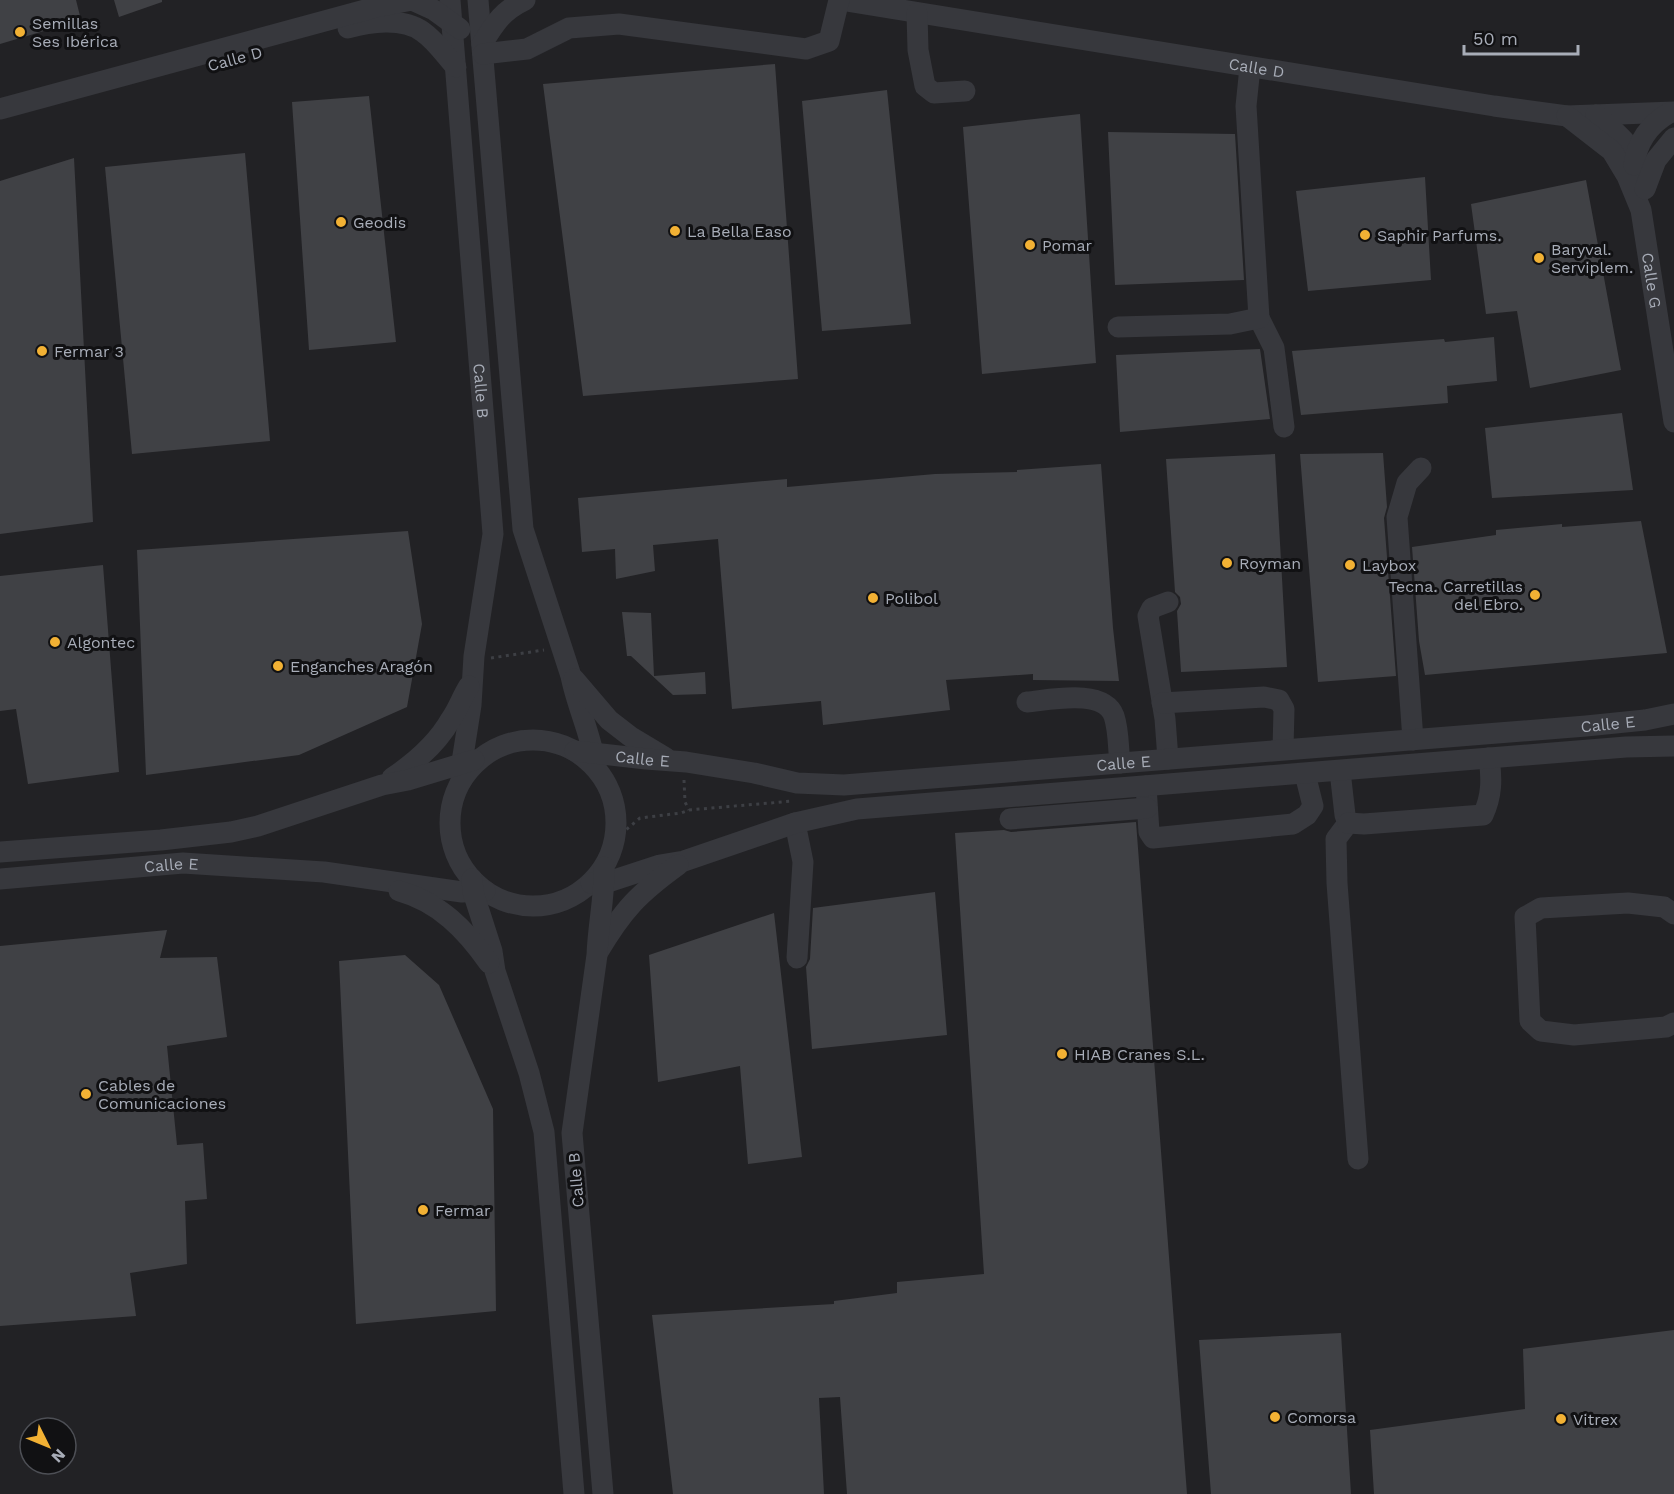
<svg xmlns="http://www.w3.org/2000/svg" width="1674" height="1494" font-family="'Work Sans',sans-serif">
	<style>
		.built { fill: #222225; fill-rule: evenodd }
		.building { fill: #404145 }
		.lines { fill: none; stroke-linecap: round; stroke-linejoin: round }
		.path { stroke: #3d3f44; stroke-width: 3; stroke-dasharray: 3 4.5; stroke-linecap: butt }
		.minor { stroke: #37383d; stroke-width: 21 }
		.poi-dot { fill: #f2b134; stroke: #111113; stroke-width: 2 }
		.labels { text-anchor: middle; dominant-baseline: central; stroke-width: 6; stroke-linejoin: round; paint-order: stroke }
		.poi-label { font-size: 16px; fill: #a8adb8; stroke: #111113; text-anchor: start }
		.street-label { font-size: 16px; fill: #a8adb8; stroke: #111113 }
	</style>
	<rect width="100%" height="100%" fill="#161618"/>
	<path class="built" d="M0 0H1674V1494H0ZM30 1428H66V1464H30Z"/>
	<path class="building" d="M0 0H76L81 20 0 44Z
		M114 0H162V2L119 17Z
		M775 64 798 379 583 396 543 84Z
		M887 90 911 324 822 331 802 101Z
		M369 96 396 342 309 350 292 102Z
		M1080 114 1096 363 982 374 963 127Z
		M1108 132 1235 134 1244 280 1115 285Z
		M245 153 270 441 132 454 105 167Z
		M74 158 93 522 0 534V181Z
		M1425 177 1431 280 1308 291 1296 191Z
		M1586 180 1621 370 1530 388 1517 311 1486 314 1471 204Z
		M1494 337 1497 381 1447 386 1448 403 1301 415 1292 351 1444 339 1445 342Z
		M1260 349 1270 419 1120 432 1116 355Z
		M1622 413 1633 490 1492 498 1485 428Z
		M1383 453 1387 507 1384 518 1396 676 1318 682 1300 454Z
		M1275 454 1287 667 1181 672 1177 611 1181 604 1180 597 1175 592 1166 459Z
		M1101 464 1113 628 1119 681 1033 680V674L946 680 950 710 823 725 821 701 732 709 718 539 653 545 655 571 616 579 615 549 582 552 578 498 787 479V487L935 474 1017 472V470Z
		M1641 521 1667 653 1425 675 1419 641 1412 547 1496 535V530L1562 524V527Z
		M408 531 422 624 407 707 299 755 146 775 137 550Z
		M103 565 119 772 28 784 16 709 0 711V576Z
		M622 612 651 613 654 676 705 672 706 694 673 695 631 656H627Z
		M1136 822 1187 1494H847L840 1397 819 1398 824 1494H673L652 1315 834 1304V1301L897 1293V1282L984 1274 955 833 1004 830 1011 832Z
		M935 892 947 1035 812 1049 806 967 810 959 813 908Z
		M774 913 802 1157 748 1164 740 1066 658 1082 649 955Z
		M167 930 160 958 217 957 227 1037 167 1046 177 1145 203 1143 207 1199 185 1201 187 1264 130 1273 136 1316 0 1326V946Z
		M405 955 439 985 493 1109 496 1311 356 1324 339 961Z
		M1674 1330V1494H1374L1370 1430 1525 1409 1523 1349Z
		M1341 1333 1351 1494H1211L1199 1340Z"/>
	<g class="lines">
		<path class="path" d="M491 658 544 650
			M684 780 685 802 689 810
			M615 839 640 818 681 813 689 810 793 801"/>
		<g class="minor">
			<path id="s1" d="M450 0 493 534 474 656 471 705 462 762 461 780"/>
			<path d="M478 0 523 529 571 676C577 707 592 736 596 768"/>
			<path id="s2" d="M840 0 1494 106 1567 116 1674 112"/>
			<path d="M917 13 918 50 925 86 934 93 965 91"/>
			<path d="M348 28C369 22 403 17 423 32 436 41 445 55 456 67"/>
			<path d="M482 44C495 23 502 11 525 0"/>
			<path d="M483 54 527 49 569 28 619 24 806 49 829 41 839 0"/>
			<path d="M0 109 376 7 412 0 434 10 460 29"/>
			<path d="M1596 115C1626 140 1635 148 1646 186"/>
			<path id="s3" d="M1567 116 1612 151 1627 176 1641 210 1674 422"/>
			<path d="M1634 165C1637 142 1650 124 1669 113"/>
			<path d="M1645 189 1656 160 1674 138"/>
			<path d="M1259 318 1274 348 1284 427"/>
			<path d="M1118 327 1230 324 1259 318 1246 106 1250 67"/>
			<path d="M1168 602 1152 608 1148 616 1165 719 1168 759"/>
			<path d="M574 679 609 720 631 737 666 758"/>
			<path d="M1027 702C1050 700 1104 688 1114 716 1119 731 1118 748 1120 763"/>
			<path d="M1162 703 1264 697 1279 700 1284 709 1283 749"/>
			<circle cx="533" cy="823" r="83"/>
			<path d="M1413 740 1397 517 1407 483 1421 468"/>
			<path id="s4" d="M575 751 646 759 686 762 754 773 797 783 844 785 1586 726 1645 720 1674 714"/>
			<path d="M1340 771 1345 815 1348 823"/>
			<path d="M392 778C416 762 437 744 451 719 458 709 462 697 469 686"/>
			<path d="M1146 786 1149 832 1153 838 1293 824 1307 815 1313 806 1305 774"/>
			<path d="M1010 819 1147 808"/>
			<path d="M795 823 803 862 797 958"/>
			<path d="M1348 823 1336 839 1337 883 1358 1159"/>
			<path d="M1348 823 1364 824 1483 815C1492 796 1492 779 1489 758"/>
			<path d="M0 852 161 840 231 832 258 826 382 785 408 780 474 760"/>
			<path id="s5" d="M0 879 183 863 324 872 462 892 485 891"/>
			<path d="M472 879 473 892 492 951 495 971 529 1073 544 1132 574 1494"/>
			<path d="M591 883H605L660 865 684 861 795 823 857 809 1626 747 1674 746"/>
			<path d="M399 891C439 902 466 930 489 963"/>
			<path d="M1674 914 1664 907 1628 903 1541 908 1525 917 1530 1021 1541 1031 1574 1035 1666 1027 1674 1023"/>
			<path d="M598 952C623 910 638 894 678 865"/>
			<path d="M603 1494 572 1133 597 955C598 925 605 896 604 867"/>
		</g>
	</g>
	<g class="poi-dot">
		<circle cx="20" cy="32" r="6"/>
		<circle cx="341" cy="222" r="6"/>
		<circle cx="675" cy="231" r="6"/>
		<circle cx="1365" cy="235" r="6"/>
		<circle cx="1030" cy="245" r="6"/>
		<circle cx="1539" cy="258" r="6"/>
		<circle cx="42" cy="351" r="6"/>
		<circle cx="1227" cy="563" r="6"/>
		<circle cx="1350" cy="565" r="6"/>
		<circle cx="1535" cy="595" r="6"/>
		<circle cx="873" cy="598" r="6"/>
		<circle cx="55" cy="642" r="6"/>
		<circle cx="278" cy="666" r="6"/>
		<circle cx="1062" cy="1054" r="6"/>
		<circle cx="86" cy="1094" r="6"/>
		<circle cx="423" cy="1210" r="6"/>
		<circle cx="1275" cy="1417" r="6"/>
		<circle cx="1561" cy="1419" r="6"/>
	</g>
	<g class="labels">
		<g class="poi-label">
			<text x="32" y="23">Semillas<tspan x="32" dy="18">Ses Ibérica</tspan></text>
			<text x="353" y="222">Geodis</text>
			<text x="687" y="231">La Bella Easo</text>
			<text x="1377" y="235">Saphir Parfums.</text>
			<text x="1042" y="245">Pomar</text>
			<text x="1551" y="249">Baryval.<tspan x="1551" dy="18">Serviplem.</tspan></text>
			<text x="54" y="351">Fermar 3</text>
			<text x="1239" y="563">Royman</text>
			<text x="1362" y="565">Laybox</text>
			<text x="1523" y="586" text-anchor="end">Tecna. Carretillas<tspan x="1523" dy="18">del Ebro.</tspan></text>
			<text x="885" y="598">Polibol</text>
			<text x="67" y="642">Algontec</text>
			<text x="290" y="666">Enganches Aragón</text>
			<text x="1074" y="1054">HIAB Cranes S.L.</text>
			<text x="98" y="1085">Cables de<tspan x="98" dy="18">Comunicaciones</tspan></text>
			<text x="435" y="1210">Fermar</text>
			<text x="1287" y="1417">Comorsa</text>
			<text x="1573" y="1419">Vitrex</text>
		</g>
		<g class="street-label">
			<text transform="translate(235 59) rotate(-15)">Calle D</text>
			<text stroke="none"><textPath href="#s2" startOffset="422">Calle D</textPath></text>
			<text stroke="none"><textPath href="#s3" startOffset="194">Calle G</textPath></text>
			<text stroke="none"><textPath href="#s1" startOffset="392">Calle B</textPath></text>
			<text stroke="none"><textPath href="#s4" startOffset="1038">Calle E</textPath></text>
			<text stroke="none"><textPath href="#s4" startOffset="68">Calle E</textPath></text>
			<text stroke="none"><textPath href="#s4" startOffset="552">Calle E</textPath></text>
			<text stroke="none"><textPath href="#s5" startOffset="172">Calle E</textPath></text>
			<text transform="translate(576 1180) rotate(-95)">Calle B</text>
		</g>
	</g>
	<g transform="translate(48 1446) rotate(133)"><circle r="28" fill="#111113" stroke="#4d4f55" stroke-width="1.5"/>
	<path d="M0-4.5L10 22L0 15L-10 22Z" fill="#f2b134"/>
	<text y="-9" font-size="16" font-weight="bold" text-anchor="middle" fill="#a8adb8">N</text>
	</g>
	<path d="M1464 45v9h114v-9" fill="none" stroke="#a8adb8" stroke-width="3"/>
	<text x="1473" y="45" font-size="18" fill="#a8adb8" stroke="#111113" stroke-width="4.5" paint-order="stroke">50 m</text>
</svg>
